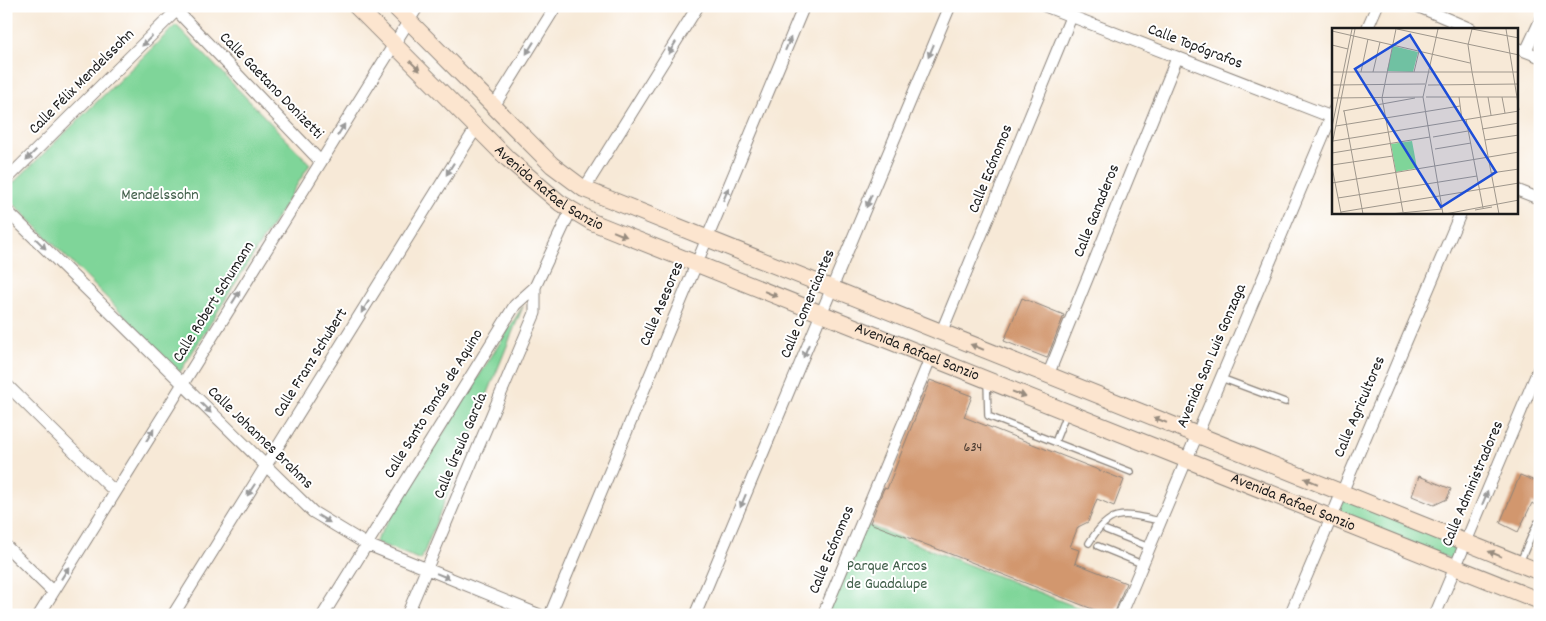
<svg xmlns="http://www.w3.org/2000/svg" width="1546" height="621" font-family="Dekko,sans-serif">
	<style>
		.green { fill: #7fd599; stroke: #4e785a }
		.building { fill: #d2976e }
		.lines { fill: none; stroke-linecap: round; stroke-linejoin: round }
		.lane-casing { stroke: #8a827a; stroke-width: 8 }
		.street-casing { stroke: #8a827a; stroke-width: 13 }
		.secondary-casing { stroke: #8a827a; stroke-width: 18 }
		.lane { stroke: #fff; stroke-width: 5.5 }
		.street { stroke: #fff; stroke-width: 11 }
		.secondary { stroke: #fce5cf; stroke-width: 16 }
		.oneway { fill: #999 }
		.oneway2 { fill: #978b7e }
		.labels { text-anchor: middle; dominant-baseline: central; stroke-width: 4; stroke-linejoin: round; paint-order: stroke }
		.number-label { font-size: 14px; fill: #4a3b30 }
		.street-label { font-size: 16px; fill: #1c1c1c; stroke: #fff }
		.park-label { font-size: 16px; fill: #3f5d48; stroke: #fff }
		.inset-road { fill: none; stroke: #9f978c; stroke-width: 1 }
		.view { fill: #1d4ed8; fill-opacity: 0.15; stroke: #1d4ed8; stroke-width: 2.5 }
		.inset-edge { fill: none; stroke: #1c1c1c; stroke-width: 2.5 }
	</style>
	<rect width="100%" height="100%" fill="#fff"/>
	<filter id="ink" filterUnits="userSpaceOnUse"><feTurbulence type="fractalNoise" baseFrequency=".02" numOctaves="2"/><feDisplacementMap in="SourceGraphic" scale="10" xChannelSelector="R" yChannelSelector="G"/><feConvolveMatrix kernelMatrix="1 2 1 2 8 2 1 2 1" color-interpolation-filters="sRGB"/></filter>
	<filter id="wash" filterUnits="userSpaceOnUse"><feTurbulence type="fractalNoise" baseFrequency=".0096" numOctaves="4" result="noise"/><feDisplacementMap in="SourceGraphic" scale="20" xChannelSelector="R" yChannelSelector="G"/><feGaussianBlur stdDeviation="1.12" result="paint"/><feColorMatrix in="noise" values="0 0 0 0 0 0 0 0 0 0 0 0 0 0 0 0 0 1.4 0 .05"/><feComposite in="paint" operator="in"/></filter>
	<g filter="url(#wash)">
		<rect width="100%" height="100%" fill="#f7e9d7"/>
		<path class="green" d="M176 25 310 164 180 372 6 196V190Z
			M523 306 421 560 375 542Z
			M1345 499 1457 545 1451 559 1338 513Z
			M865 524 1097 615H826Z"/>
		<g id="blocks">
			<path class="building" d="M1022 298 1064 315 1047 358 1004 341Z
				M930 380 972 396 964 417 1124 480 1114 506 1097 499 1088 522 1078 527 1070 547 1079 550 1075 563 1126 583 1114 615H1108L870 523 884 488 887 489Z
				M1520 475 1540 483V507L1532 503 1518 532 1500 523Z
				M1419 476 1451 489 1447 499 1434 505 1412 496Z"/>
		</g>
	</g>
	<g filter="url(#ink)">
		<use href="#blocks" fill-opacity="0" stroke="#8a827a" stroke-width="1"/>
		<g class="lines">
			<defs>
				<path id="lane" d="M1221 378 1285 402
					M987 381 988 416 1131 472
					M1055 442 1066 414
					M1106 530 1149 547
					M1089 543C1110 508 1123 513 1160 521
					M1098 546 1142 564
					M1520 562 1537 523 1540 524"/>
				<path id="street" d="M1045 6 1334 118
					M1417 6 1471 29
					M177 11 321 162
					M1367 29 1377 6
					M1517 48 1540 57
					M1526 51 1540 21
					M494 106 556 6
					M6 180 181 6
					M584 189 698 6
					M1517 190 1540 199
					M6 210 313 512 366 544 540 615
					M941 333 1071 17
					M1048 375 1177 58
					M6 384 115 492
					M6 546 53 592
					M39 615 418 6
					M173 615 476 128
					M323 615 515 305 535 287 571 210
					M407 615 535 313V287
					M550 615 804 6
					M695 615 950 6
					M823 615 930 359
					M1121 615 1334 110
					M1290 615 1461 212
					M1435 615 1540 366"/>
				<g id="secondary">
					<path id="s1" d="M356 6 508 159 560 203 592 222 1540 601"/>
					<path d="M394 6 552 165 584 189 1540 572"/>
				</g>
			</defs>
			<use href="#lane" class="lane-casing"/>
			<use href="#street" class="street-casing"/>
			<use href="#secondary" class="secondary-casing"/>
			<use href="#lane" class="lane"/>
			<use href="#street" class="street"/>
			<use href="#secondary" class="secondary"/>
		</g>
		<defs><path id="oneway-solid" d="M-6-.8H1V-3.2L6.5 0L1 3.2V.8H-6Z" transform="scale(1.25)"/></defs>
		<g class="oneway">
			<use href="#oneway-solid" transform="translate(147 41) rotate(135)"/>
			<use href="#oneway-solid" transform="translate(788 44) rotate(-67)"/>
			<use href="#oneway-solid" transform="translate(530 48) rotate(122)"/>
			<use href="#oneway-solid" transform="translate(672 48) rotate(122)"/>
			<use href="#oneway-solid" transform="translate(931 51) rotate(113)"/>
			<use href="#oneway-solid" transform="translate(341 130) rotate(-58)"/>
			<use href="#oneway-solid" transform="translate(31 155) rotate(135)"/>
			<use href="#oneway-solid" transform="translate(450 169) rotate(122)"/>
			<use href="#oneway-solid" transform="translate(726 194) rotate(-67)"/>
			<use href="#oneway-solid" transform="translate(869 201) rotate(113)"/>
			<use href="#oneway-solid" transform="translate(41 244) rotate(45)"/>
			<use href="#oneway-solid" transform="translate(236 297) rotate(-58)"/>
			<use href="#oneway-solid" transform="translate(365 307) rotate(122)"/>
			<use href="#oneway-solid" transform="translate(806 351) rotate(113)"/>
			<use href="#oneway-solid" transform="translate(206 408) rotate(44)"/>
			<use href="#oneway-solid" transform="translate(150 435) rotate(-58)"/>
			<use href="#oneway-solid" transform="translate(251 490) rotate(123)"/>
			<use href="#oneway-solid" transform="translate(1485 498) rotate(-67)"/>
			<use href="#oneway-solid" transform="translate(743 501) rotate(113)"/>
			<use href="#oneway-solid" transform="translate(324 519) rotate(31)"/>
			<use href="#oneway-solid" transform="translate(65 573) rotate(-58)"/>
			<use href="#oneway-solid" transform="translate(443 576) rotate(22)"/>
		</g>
		<g class="oneway2">
			<use href="#oneway-solid" transform="translate(415 66) rotate(45)"/>
			<use href="#oneway-solid" transform="translate(620 234) rotate(22)"/>
			<use href="#oneway-solid" transform="translate(771 294) rotate(22)"/>
			<use href="#oneway-solid" transform="translate(977 347) rotate(-158)"/>
			<use href="#oneway-solid" transform="translate(1019 394) rotate(21)"/>
			<use href="#oneway-solid" transform="translate(1160 420) rotate(-158)"/>
			<use href="#oneway-solid" transform="translate(1311 481) rotate(-158)"/>
			<use href="#oneway-solid" transform="translate(1495 554) rotate(-158)"/>
		</g>
	</g>
	<g class="labels">
		<g class="number-label">
			<text x="973" y="448">634</text>
		</g>
		<g class="street-label">
			<text transform="translate(1195 47) rotate(21)">Calle Topógrafos</text>
			<text transform="translate(82 82) rotate(-45)">Calle Félix Mendelssohn</text>
			<text transform="translate(271 86) rotate(46)">Calle Gaetano Donizetti</text>
			<text transform="translate(991 169) rotate(-68)">Calle Ecónomos</text>
			<text stroke="none"><textPath href="#s1" startOffset="266">Avenida Rafael Sanzio</textPath></text>
			<text transform="translate(1097 211) rotate(-68)">Calle Ganaderos</text>
			<text transform="translate(214 302) rotate(-58)">Calle Robert Schumann</text>
			<text transform="translate(662 304) rotate(-67)">Calle Asesores</text>
			<text transform="translate(808 304) rotate(-67)">Calle Comerciantes</text>
			<text stroke="none"><textPath href="#s1" startOffset="671">Avenida Rafael Sanzio</textPath></text>
			<text transform="translate(1212 356) rotate(-67)">Avenida San Luis Gonzaga</text>
			<text transform="translate(311 363) rotate(-58)">Calle Franz Schubert</text>
			<text transform="translate(434 404) rotate(-58)">Calle Santo Tomás de Aquino</text>
			<text transform="translate(1360 407) rotate(-67)">Calle Agricultores</text>
			<text transform="translate(260 438) rotate(44)">Calle Johannes Brahms</text>
			<text transform="translate(461 446) rotate(-67)">Calle Úrsulo García</text>
			<text transform="translate(1473 484) rotate(-67)">Calle Administradores</text>
			<text stroke="none"><textPath href="#s1" startOffset="1076">Avenida Rafael Sanzio</textPath></text>
			<text transform="translate(832 550) rotate(-67)">Calle Ecónomos</text>
		</g>
		<g class="park-label">
			<text x="160" y="195">Mendelssohn</text>
			<text x="887" y="566">Parque Arcos<tspan x="887" dy="18">de Guadalupe</tspan></text>
		</g>
	</g>
	<g transform="translate(1332 28)">
		<rect width="186" height="186" fill="#f7e9d7"/>
		<path d="M61 18 86 24 81 44 55 43ZM80 113 85 140 64 144 59 116Z" fill="#7fd599"/>
		<path class="inset-road" d="M64 1 50 70 71 184M65 1 187 27M106 1 91 69 111 186M140 1 136 17 140 44 167 186M140 1 187 10M174 1 187 82M0 3 138 35M0 17 16 21M0 44H187M29 44 36 11M41 44 48 14M82 44 87 23M0 57 93 56M96 57 187 56M94 69H187M127 69 130 92M156 69 159 87M170 69 173 85M0 70 91 69M11 83 83 70M12 83 31 186M134 91 151 180M4 98 128 78M0 99 20 1M150 101 187 95M101 109 136 103M153 112 187 107M1 113 187 83M0 117 23 1M103 121 139 115M0 125 98 109M0 137 61 128M0 139 9 185M159 145 187 141M0 155 187 124M6 170 145 148M143 182 160 179M9 184 187 155M58 186 110 181M113 186 187 172"/>
		<path class="view" d="M78 7 164 144 109 179 23 41Z"/>
		<rect width="186" height="186" class="inset-edge"/>
	</g>
	<rect width="1546" height="621" fill="none" stroke="#fff" stroke-width="25"/>
</svg>
